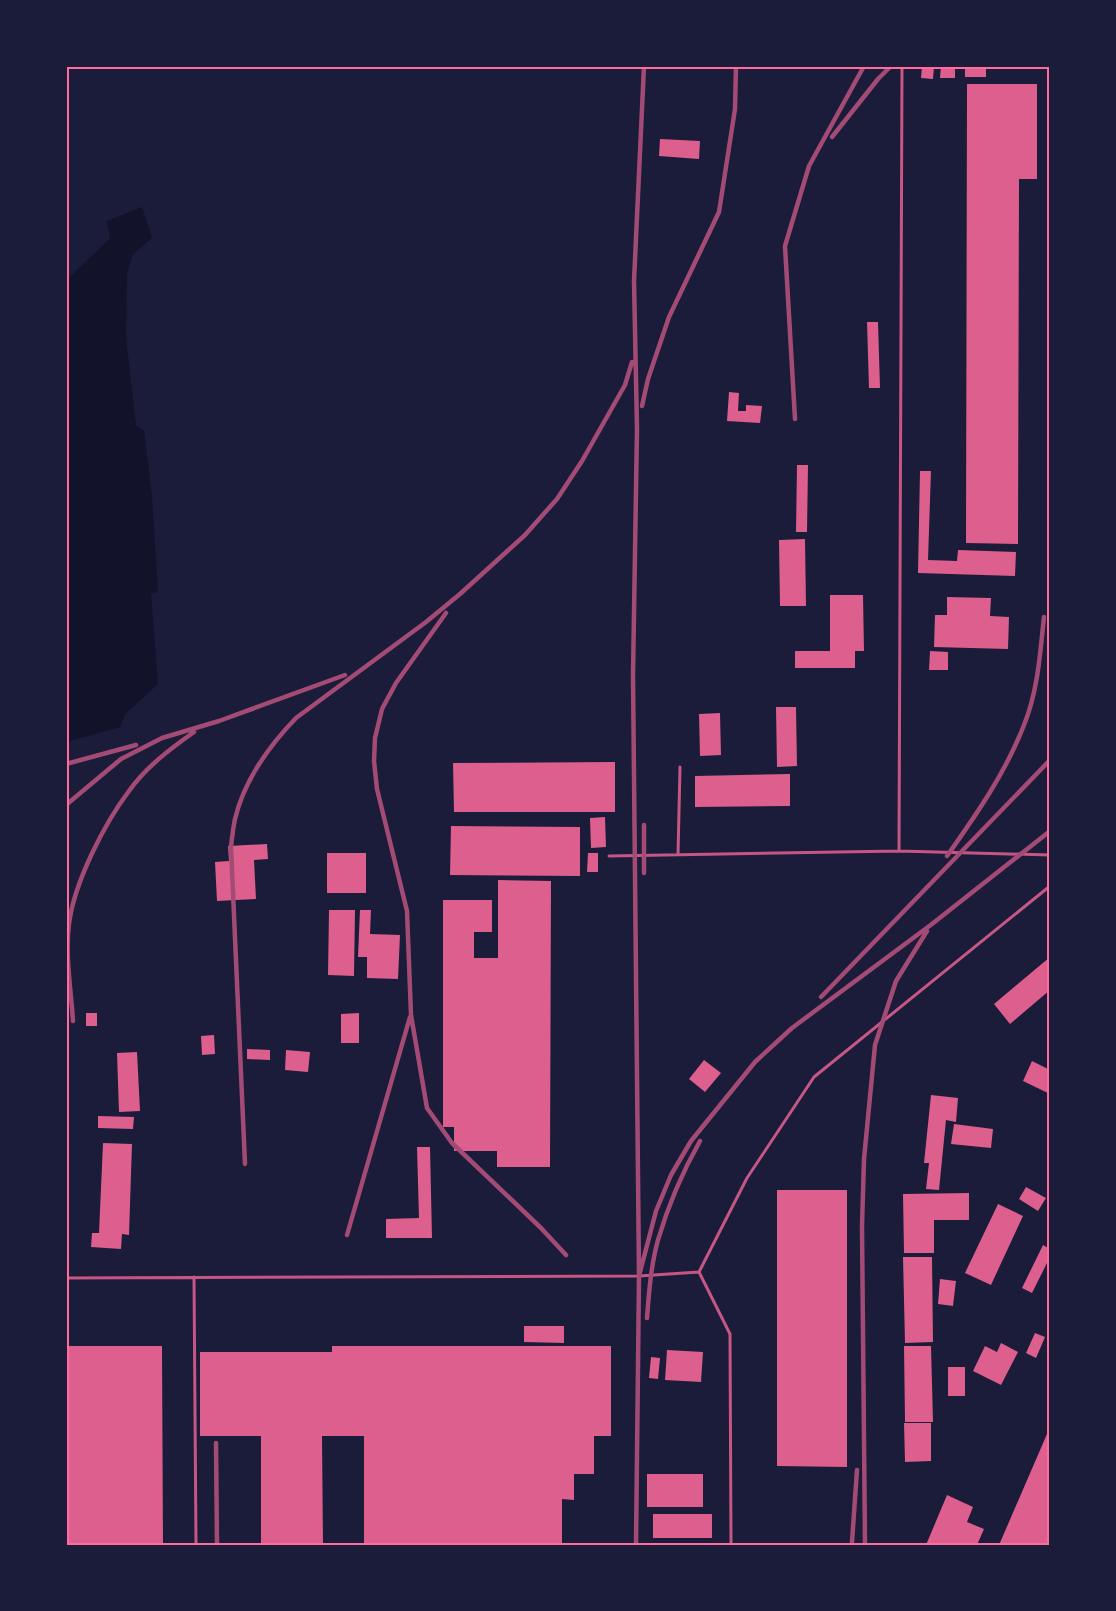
<svg xmlns="http://www.w3.org/2000/svg" width="1116" height="1611" font-family="'Asap Condensed',sans-serif">
	<style>
		.water { fill: #12122b }
		.building { fill: #dd5f8e }
		.lines { fill: none; stroke-linecap: round; stroke-linejoin: round }
		.service { stroke: #c65784; stroke-width: 3 }
		.rail { stroke: #a44b75; stroke-width: 4.5 }
		.neatline { fill: none; stroke: #ff6b9d; stroke-width: 2 }
	</style>
	<rect width="100%" height="100%" fill="#1b1b3a"/>
	<path class="water" d="M142 207 152 238 133 254 127 274 126 337 136 426 144 430 152 497 158 591 151 594 158 684 125 714 120 727 66 742V281L110 238 107 221Z"/>
	<path class="building" d="M922 66H934L933 79 921 78Z
		M941 66H955V78H940Z
		M965 66H986V77H965Z
		M967 84H1037V179H1019L1018 544 966 543Z
		M660 139 700 141 699 159 659 156Z
		M867 322H878L880 388H869Z
		M729 392 739 393 738 411H746V405L762 406 760 423 727 421Z
		M797 465H808L807 532H796Z
		M920 471H931L928 560 957 561 958 550 1016 552 1015 576 918 573Z
		M805 539 806 606H780L779 540Z
		M830 595H863L864 651H855V668H795V651H830Z
		M947 597 991 598 990 616 1009 617 1008 649 934 647 935 615H947Z
		M930 651 948 652V670H929Z
		M776 707H796L797 766 777 767Z
		M720 713 721 755 700 756 699 714Z
		M615 762V812H454L453 763Z
		M790 774V806L695 807V776Z
		M605 817 606 847 591 848 590 818Z
		M451 826 580 827V876L450 875Z
		M267 844 268 859 254 860 256 899 217 901 215 862 229 861 228 846Z
		M327 853H366V893H327Z
		M588 853H598V872H587Z
		M498 880 551 881 550 1167H497V1151H454V1127H443V900H492V932H474V958H498Z
		M329 910H355L354 976 328 975Z
		M360 910H371L370 934 400 935 398 979 367 978V957H358Z
		M1050 957V990L1010 1024 994 1004Z
		M86 1013H97V1026H86Z
		M359 1013V1043H341V1014Z
		M214 1035 215 1054 202 1055 201 1036Z
		M247 1049 270 1050V1060L247 1059Z
		M286 1050 310 1052 308 1072 285 1070Z
		M137 1052 140 1111 119 1112 117 1053Z
		M704 1060 721 1073 705 1092 689 1079Z
		M1032 1061 1050 1070V1094L1023 1081Z
		M931 1095 958 1098 956 1122 946 1120 939 1190 926 1189 929 1163H924Z
		M98 1116 134 1117 133 1129 98 1128Z
		M954 1124 993 1129 991 1148 951 1144Z
		M103 1143 132 1144 129 1235 122 1234 121 1249 91 1247 92 1233H99Z
		M417 1147H430L432 1238H386V1219L419 1218Z
		M1026 1187 1046 1198 1038 1211 1019 1199Z
		M777 1190H847V1467L777 1466Z
		M969 1193V1220H934V1253H904L903 1194Z
		M998 1204 1023 1216 991 1285 965 1273Z
		M1043 1245 1050 1249V1257L1032 1293 1022 1288Z
		M903 1257H932L933 1342 905 1343Z
		M940 1279 956 1281 953 1306 938 1304Z
		M524 1326H564V1343L524 1342Z
		M1035 1333 1045 1337 1036 1358 1026 1353Z
		M1001 1343 1018 1352 1001 1385 973 1371 985 1346 997 1352Z
		M66 1346H162L163 1545H66Z
		M332 1346H611V1436H594V1474H574V1500L562 1499V1545H364V1436H322L323 1545H261V1436H200V1352H332Z
		M904 1346H931L933 1422H905Z
		M667 1350 703 1352 701 1382 665 1380Z
		M651 1357 660 1358 658 1379 649 1378Z
		M948 1367H965V1396H948Z
		M904 1423H931V1461L905 1462Z
		M1050 1427V1545H999Z
		M647 1474H703V1507H647Z
		M947 1495 973 1507 967 1522 984 1529 977 1545H926Z
		M653 1514H712V1538H653Z"/>
	<g class="lines">
		<path class="service" d="M902 66 899 851 1050 855
			M678 855 680 767
			M609 856 899 851
			M699 1272 730 1334 731 1545
			M194 1277 196 1545
			M66 1278 639 1276 699 1272 747 1178 814 1077 1050 886"/>
		<path class="rail" d="M832 137 878 79 891 66
			M642 406 648 379 669 317 719 212 735 109 736 66
			M795 419 785 246 809 166 864 66
			M446 613 396 683 382 709 375 738 374 761 377 789 407 911 411 1015 427 1108 452 1143 541 1228 566 1255
			M66 764 136 745
			M66 805 121 759 162 738 219 721 345 675
			M644 825V873
			M947 856C976 815 1006 772 1024 725 1038 691 1040 653 1044 617
			M821 997 1050 760
			M73 1021C71 989 65 956 69 924 74 883 104 824 129 791 146 767 170 749 194 732
			M245 1164 231 847C232 838 233 828 235 819 244 781 270 745 296 718L426 622 460 594 525 535 557 499 582 461 625 385 632 362
			M347 1235 410 1017
			M639 1276 633 675 637 429 634 281 644 66
			M647 1318C649 1292 651 1265 658 1240 668 1206 683 1171 700 1141
			M216 1443 217 1545
			M852 1542 857 1470
			M636 1545 639 1276 656 1211 671 1175 691 1141 755 1062 792 1028 932 924 1050 831
			M865 1545 862 1226 864 1159 875 1045 896 981 927 931"/>
	</g>
	<rect width="1116" height="1611" fill="none" stroke="#1b1b3a" stroke-width="135"/>
	<rect x="68" y="68" width="980" height="1476" class="neatline"/>
</svg>
